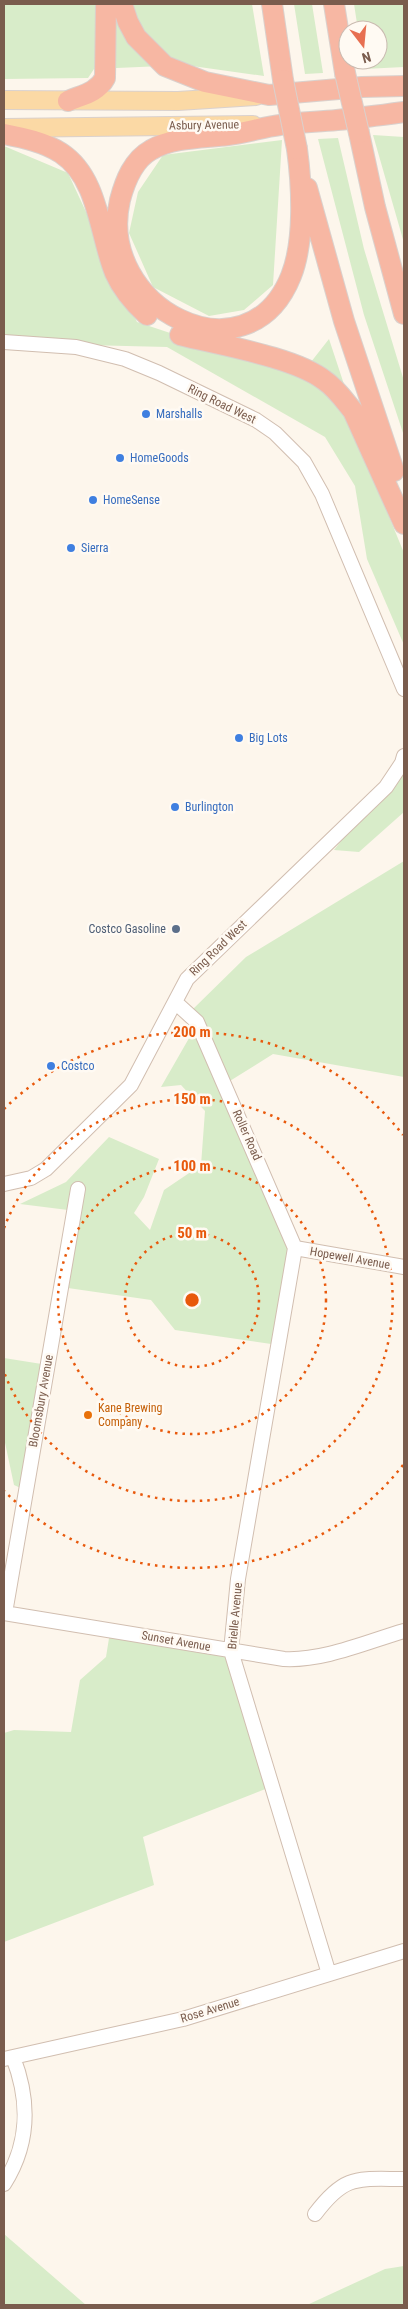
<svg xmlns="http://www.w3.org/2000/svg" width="408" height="2309" font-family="'Roboto Condensed',sans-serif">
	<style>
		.green { fill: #d8ecc9 }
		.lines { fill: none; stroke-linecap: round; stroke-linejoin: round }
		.minor-casing { stroke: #d1beb0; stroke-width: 16 }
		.major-casing { stroke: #dad1cd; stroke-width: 20 }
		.highway-casing { stroke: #dad1cd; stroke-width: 22 }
		.minor { stroke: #fff; stroke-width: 14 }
		.major { stroke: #fbd9a5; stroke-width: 18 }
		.highway { stroke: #f7b7a3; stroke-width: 20 }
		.highway-bridge-casing { stroke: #dad1cd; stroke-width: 22; stroke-linecap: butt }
		.highway-bridge { stroke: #f7b7a3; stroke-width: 20 }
		.ring { fill: none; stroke: #e8590c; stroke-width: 2.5; stroke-dasharray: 2.5 5 }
		.shop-dot { fill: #3f7fe0; stroke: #fffaf3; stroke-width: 2 }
		.service-dot { fill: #5c6f8a; stroke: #fffaf3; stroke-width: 2 }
		.food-dot { fill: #e8710a; stroke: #fffaf3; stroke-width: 2 }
		.labels { text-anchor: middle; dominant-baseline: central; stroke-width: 5; stroke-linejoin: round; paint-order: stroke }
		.street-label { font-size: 12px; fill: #7a5c4d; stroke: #fffaf3 }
		.shop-label { font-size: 12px; fill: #366cbe; stroke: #fffaf3; text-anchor: start }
		.service-label { font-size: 12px; fill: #4e5e75; stroke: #fffaf3; text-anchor: end }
		.food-label { font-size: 12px; fill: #c56008; stroke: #fffaf3; text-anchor: start }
		.centre { fill: #e8590c; stroke: #fffaf3; stroke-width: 2.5 }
		.ring-label { font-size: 15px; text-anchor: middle; font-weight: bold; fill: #e8590c; stroke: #fffaf3; stroke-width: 5; stroke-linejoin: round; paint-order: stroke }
	</style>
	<rect width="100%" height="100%" fill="#fdf6ec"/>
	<path class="green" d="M4 4H252L264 76 185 65 94 69 88 78 4 79Z
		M294 4H312L323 73 305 74Z
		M354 4H404V67L364 69 363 60H378V30H358Z
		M373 135 404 137V243Z
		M338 138 364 249 404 381V436L364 315 318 139Z
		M282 140 273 285 244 310 209 316 153 287 129 233 138 192 163 155Z
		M4 146 68 173 137 322 300 376 329 339 383 502 404 553V645L367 559 355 486 325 437 167 347 4 343Z
		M404 761V812L359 852 334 850Z
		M404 861V1077L273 1054 225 1084 291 1240 278 1345 175 1330 151 1300 61 1287 76 1211 20 1204 66 1182 109 1137 159 1159 144 1197 134 1213 150 1230 164 1190 201 1165 205 1111 181 1085 161 1087 196 1026 191 1011 246 957Z
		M4 1358 48 1365 27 1491 14 1485 4 1438Z
		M110 1632 226 1650 273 1786 143 1837 154 1885 4 1942V1733L14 1730 71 1732 80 1680 106 1657Z
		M4 2234 86 2305H4Z
		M404 2266V2305H307L385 2269Z"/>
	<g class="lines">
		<defs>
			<path id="minor" d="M4 342 76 347 125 359 159 373 256 420 275 433 304 462 322 494 404 689
				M175 1002 197 1022 295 1248
				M4 1184 31 1178 46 1169 131 1085 187 979 386 787 402 763 404 756
				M295 1248 238 1579 231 1651 329 1974
				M295 1248 404 1267
				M4 1613 284 1659C324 1661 366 1642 404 1631
				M5 1613 78 1189
				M4 2059 183 2019 404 1951
				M4 2184C30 2143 30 2101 13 2057
				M315 2214C345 2174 357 2179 404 2179"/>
			<path id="major" d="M4 100 178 101 256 96
				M4 128 253 125"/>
			<path id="highway" d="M122 4 128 22 136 37 165 66 205 82 269 95 362 87 404 86
				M272 4 283 80
				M334 4 345 73
				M68 101C82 95 97 93 105 78L106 4
				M359 133 375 207 404 314
				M4 134C24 138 44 142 61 153 99 178 99 234 115 273 122 289 134 303 147 315
				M297 149C302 186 305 241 291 276 247 386 95 307 120 200 125 181 133 160 151 150 173 137 203 138 228 135 246 133 263 127 280 125 299 122 318 122 337 120 359 118 382 115 404 112
				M307 188 344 321 394 471
				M180 335C219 345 294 357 324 380 336 388 344 400 353 411L404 524"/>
		</defs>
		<use href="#minor" class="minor-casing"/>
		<use href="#major" class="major-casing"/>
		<use href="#highway" class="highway-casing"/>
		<use href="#minor" class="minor"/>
		<use href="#major" class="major"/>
		<use href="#highway" class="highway"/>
		<defs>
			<path id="highway-bridge" d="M345 73 359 133
				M283 80 297 149"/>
		</defs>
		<use href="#highway-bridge" class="highway-bridge-casing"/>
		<use href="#highway-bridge" class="highway-bridge"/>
	</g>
	<g class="ring">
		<circle cx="192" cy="1300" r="67"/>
		<circle cx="192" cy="1300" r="134"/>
		<path d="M4 1228A201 201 0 1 1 4 1372"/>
		<path d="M403 1465A268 268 0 0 1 4 1491M4 1109A268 268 0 0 1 403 1135"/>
	</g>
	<g class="shop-dot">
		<circle cx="146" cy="414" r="5"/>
		<circle cx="120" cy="458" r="5"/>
		<circle cx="93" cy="500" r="5"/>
		<circle cx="71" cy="548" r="5"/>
		<circle cx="239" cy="738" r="5"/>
		<circle cx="175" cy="807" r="5"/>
		<circle cx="51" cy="1066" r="5"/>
	</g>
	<circle class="service-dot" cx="176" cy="929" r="5"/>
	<circle class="food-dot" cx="88" cy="1415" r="5"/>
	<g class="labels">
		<g class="street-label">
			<text transform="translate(204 125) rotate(-1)">Asbury Avenue</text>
			<text transform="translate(222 404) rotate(26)">Ring Road West</text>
			<text transform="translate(218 948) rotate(-44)">Ring Road West</text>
			<text transform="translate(247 1135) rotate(66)">Roller Road</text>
			<text transform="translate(350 1258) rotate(10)">Hopewell Avenue</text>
			<text transform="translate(41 1401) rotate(-80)">Bloomsbury Avenue</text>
			<text transform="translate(235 1616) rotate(-85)">Brielle Avenue</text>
			<text transform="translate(176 1641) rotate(10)">Sunset Avenue</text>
			<text transform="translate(210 2010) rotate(-17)">Rose Avenue</text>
		</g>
		<g class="shop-label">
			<text x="156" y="414">Marshalls</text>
			<text x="130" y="458">HomeGoods</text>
			<text x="103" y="500">HomeSense</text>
			<text x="81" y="548">Sierra</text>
			<text x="249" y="738">Big Lots</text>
			<text x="185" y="807">Burlington</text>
			<text x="61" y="1066">Costco</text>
		</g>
		<g class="service-label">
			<text x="166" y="929">Costco Gasoline</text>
		</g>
		<g class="food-label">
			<text x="98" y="1408">Kane Brewing<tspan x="98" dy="14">Company</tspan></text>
		</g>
	</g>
	<circle cx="192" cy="1300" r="8" class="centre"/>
	<g class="ring-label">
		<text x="192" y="1037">200 m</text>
		<text x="192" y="1104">150 m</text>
		<text x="192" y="1171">100 m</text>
		<text x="192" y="1238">50 m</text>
	</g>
	<rect width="408" height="2309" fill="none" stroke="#7a5c4d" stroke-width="10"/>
	<g transform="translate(363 45) rotate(164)"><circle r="24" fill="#fffaf3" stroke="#cabbb1"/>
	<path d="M0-4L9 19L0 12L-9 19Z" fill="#e76f51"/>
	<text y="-8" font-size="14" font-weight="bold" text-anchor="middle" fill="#7a5c4d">N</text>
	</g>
</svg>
